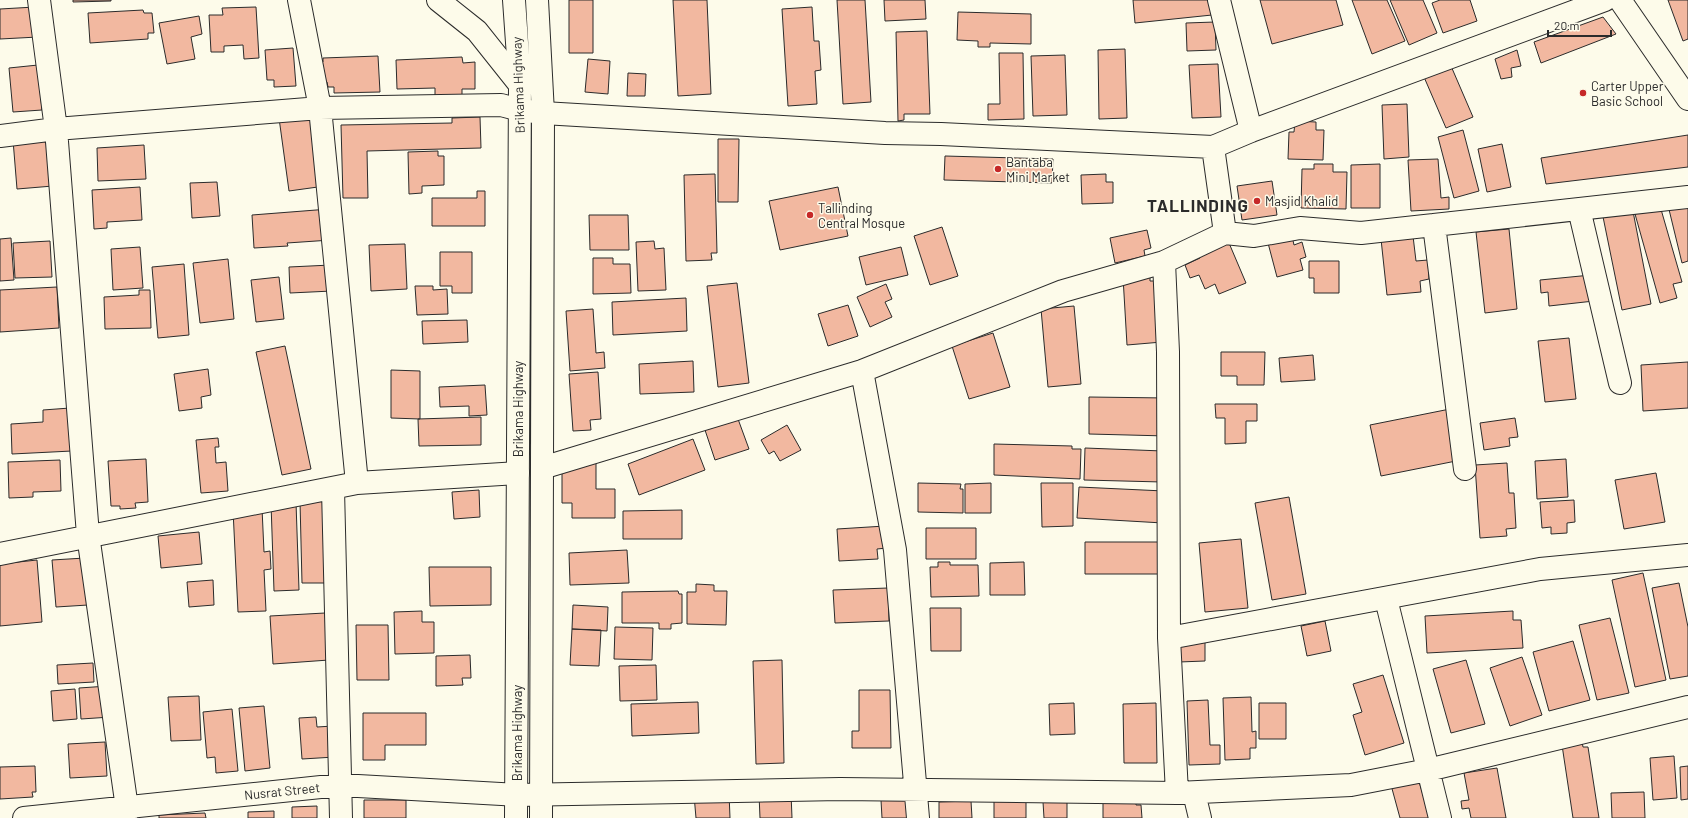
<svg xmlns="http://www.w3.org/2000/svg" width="1688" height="818" font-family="Barlow,sans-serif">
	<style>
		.building { fill: #f2b8a0; stroke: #2b2b2b }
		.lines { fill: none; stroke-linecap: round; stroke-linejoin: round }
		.minor-casing { stroke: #2b2b2b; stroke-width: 24 }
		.highway-casing { stroke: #2b2b2b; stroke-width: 24 }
		.minor { stroke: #fdfbea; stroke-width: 22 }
		.highway { stroke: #fdfbea; stroke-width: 22 }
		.poi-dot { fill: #c62828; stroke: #fdfbea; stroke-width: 1.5 }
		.labels { text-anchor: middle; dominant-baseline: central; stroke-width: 3; stroke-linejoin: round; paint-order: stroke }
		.street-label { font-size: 13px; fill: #2b2b2b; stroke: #fdfbea }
		.poi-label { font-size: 13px; fill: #2b2b2b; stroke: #fdfbea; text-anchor: start }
		.district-label { font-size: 17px; font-weight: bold; letter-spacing: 1px; fill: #2b2b2b; stroke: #fdfbea }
	</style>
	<rect width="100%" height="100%" fill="#fdfbea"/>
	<path class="building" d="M73 0H111V1L73 2Z
		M569 0H593V53H569Z
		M673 0H707L711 94 678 96Z
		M837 0H865L871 102 843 104Z
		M884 0H925L926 19 885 21Z
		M1133 0H1211L1212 15 1135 23Z
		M1260 0H1336L1343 25 1272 44Z
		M1352 0H1387L1405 41 1372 54Z
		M1390 0H1423L1437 33 1409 45Z
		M1440 0H1470L1477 21 1443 33 1432 3Z
		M1668 0H1688V39L1683 41Z
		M35 7 38 37 0 39V9Z
		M256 7 259 58 244 59 243 45 224 46V52H211L209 15H223L222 8Z
		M812 7 814 41H819L821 70 815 71 817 104 788 106 782 9Z
		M143 10 144 13H152L154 33H148V39L90 43 88 13Z
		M958 12 1031 14V44L990 43V47H978V41L957 40Z
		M199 16 202 34 191 37 195 59 167 64 159 23Z
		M1603 17 1616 34 1541 63 1534 42Z
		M1215 22 1216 50 1187 51 1186 23Z
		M927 31 930 114H904V120L898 121 896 32Z
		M293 48 296 86 274 87V80H267L265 50Z
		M1125 49 1127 118 1099 119 1098 50Z
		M1517 50 1521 66 1511 68 1512 77 1501 79 1495 59Z
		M999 53H1023L1024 119 988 120V104H1000Z
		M1065 55 1067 115 1033 116 1031 56Z
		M378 56 380 92 334 93V87H328L327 82H321L320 62H323V58Z
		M462 57 463 63 475 62V89H462V96L435 97V88L397 89 396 60Z
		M588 59 610 61 608 94 585 92Z
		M1218 64 1221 117 1192 118 1189 65Z
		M38 65 42 110 13 112 9 68Z
		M1451 66 1473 117 1446 128 1424 77Z
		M628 73 646 74 645 96H627Z
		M1407 104 1409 157 1384 159 1382 105Z
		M316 113 325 186 289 191 279 118Z
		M480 117 481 148 367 151 368 198H343L341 125 452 123V118Z
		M1295 121 1316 122V130H1324L1323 160 1288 159 1289 132H1294Z
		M1463 130 1479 191 1454 198 1438 137Z
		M1688 135V167L1546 184 1541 158Z
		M49 137 53 186 17 189 13 140Z
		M718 139H739L738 202H718Z
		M1502 144 1511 187 1487 192 1478 149Z
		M144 145 146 179 98 181 97 148Z
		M438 151V156H444V185L422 186V193L409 194 408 152Z
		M945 156 1053 159 1052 183 944 180Z
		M1438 159 1441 198 1449 197V209L1411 211 1408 160Z
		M1314 164H1333V172H1347L1346 209 1301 208 1302 169H1314Z
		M1380 164V208H1351V165Z
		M715 174 717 253H711L712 260 686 261 684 175Z
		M1106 174V182H1113V203L1082 204 1081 175Z
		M1272 181 1277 215 1242 220 1237 186Z
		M217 182 220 216 192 218 190 183Z
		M140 187 142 220 107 222V228L94 229 92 190Z
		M838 187 848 236 780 250 769 201Z
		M1688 187V261L1682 263 1665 193Z
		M477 191H485V226H432V198H477Z
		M1656 192 1682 282 1673 284 1677 298 1660 303 1635 214 1649 210Z
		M1631 201 1651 304 1622 310 1601 207Z
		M329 209 331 240 287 243 288 246 254 248 252 215Z
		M589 215H628L629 250H590Z
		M942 227 958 276 930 285 914 236Z
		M1509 229 1517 309 1485 313 1476 232Z
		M1147 230 1151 248 1144 250 1145 256 1115 263 1110 238Z
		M1292 236 1294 245 1302 242 1306 257 1300 259 1303 270 1277 277 1268 243Z
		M1413 236 1416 261 1428 260 1429 279 1420 281 1421 292 1387 295 1381 239Z
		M11 238 14 280 0 281V239Z
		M50 241 52 277 15 278 13 243Z
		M654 241 655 249 664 248 666 290 638 291 636 242Z
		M1229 243 1246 283 1219 294 1215 284 1205 289 1199 275 1190 278 1185 265 1200 258 1199 256Z
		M405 244 407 289 371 291 369 245Z
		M140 247 143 288 113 290 111 249Z
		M901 247 908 275 866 285 859 257Z
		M440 252H472V293H452V286H440Z
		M593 258H613V264H630L631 293 593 294Z
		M228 259 234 319 200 323 193 263Z
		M1309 261H1339V293H1314V278H1309Z
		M184 264 189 335 158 338 152 267Z
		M331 265 332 291 290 293 289 267Z
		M1591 275 1594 301 1549 306 1548 292 1541 293 1540 280Z
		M1150 276V281H1159L1162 342 1127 345 1123 277Z
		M279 277 284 319 256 322 251 280Z
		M737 283 749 383 718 387 707 286Z
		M886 284 892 299 885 302 892 317 870 327 857 297Z
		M415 286H433V290L447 289 448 314 417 315Z
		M57 287 59 328 0 332V290Z
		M139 290H150L151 328 105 329 104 297 139 295Z
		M686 298 687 331 613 335 612 302Z
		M848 305 858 336 828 346 818 314Z
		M1074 306 1081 384 1048 387 1041 309Z
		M593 309 596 353 604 352 605 368 570 371 566 311Z
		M467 320 468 342 423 344 422 321Z
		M993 333 1010 387 969 399 952 346Z
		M1569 338 1576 399 1545 402 1538 341Z
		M285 346 311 469 282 475 256 352Z
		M1221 352H1265L1264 385H1237V376H1221Z
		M1313 355 1315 380 1281 382 1279 358Z
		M693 361 694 392 640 394 639 364Z
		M1688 362V408L1643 411 1641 365Z
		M208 369 211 395 201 397 202 408 179 411 174 374Z
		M391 370 420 371V419L391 418Z
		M598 372 601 419 590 420 591 430 573 431 569 374Z
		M485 385 487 415 469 416V406L440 407 439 387Z
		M1089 397 1167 398V436L1089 434Z
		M1215 404H1257V421H1246V443L1225 444V418H1216Z
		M70 408 72 451 12 454 11 424 43 422V410Z
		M1450 409 1461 460 1381 476 1370 425Z
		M481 417V445L419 446 418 419Z
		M1515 418 1518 437 1509 438 1510 446 1484 450 1480 423Z
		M738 419 749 449 715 460 705 430Z
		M787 425 801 450 780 461 774 451 769 454 761 440Z
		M218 438 219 447H215L216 463 226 462 228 491 201 493 196 440Z
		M693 439 705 470 639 495 628 464Z
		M994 444 1072 446V449H1081L1080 479 994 475Z
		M1085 448 1163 451 1162 482 1084 480Z
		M146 459 148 502 135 503 136 508 120 509V506H111L108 461Z
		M1566 459 1568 497 1537 499 1535 461Z
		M60 460 61 491 33 492V497L9 498 8 462Z
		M596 462V489H615V518H572V503H562V466Z
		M1507 463 1509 493H1514L1516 528 1506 529 1507 536 1480 538 1475 465Z
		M1656 473 1665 522 1624 529 1615 480Z
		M918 483 961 484 960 489H963V513L918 512Z
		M991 483V513H965V484Z
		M1041 483H1073V526L1042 527Z
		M1079 487 1164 491 1163 523 1077 518Z
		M479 490 480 517 454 519 452 492Z
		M1289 497 1306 594 1272 600 1255 503Z
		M327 500V583H302L300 501Z
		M1574 500 1575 522 1567 523V533L1551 534V527L1542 528 1540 502Z
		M296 502 299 590 274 591 271 503Z
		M262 508 264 552 270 551 271 569 264 570 266 611 238 612 233 510Z
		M682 510V539H623V511Z
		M885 526 887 548 877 549 878 559 839 561 837 529Z
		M926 528H976V559H926Z
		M199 532 202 564 161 568 158 536Z
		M1241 539 1248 608 1205 612 1199 543Z
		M1085 542H1163V574H1085Z
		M627 550 629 583 570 585 569 553Z
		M85 558 88 605 56 607 52 560Z
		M37 560 42 622 0 626V564Z
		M938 562H950V565H978L979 596 931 597 930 567H938Z
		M1024 562 1025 595H990V563Z
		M429 567H491V605L430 606Z
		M1643 573 1666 680 1635 687 1612 580Z
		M213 580 214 605 189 607 187 582Z
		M1679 583 1688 627V676L1670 679 1652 588Z
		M696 584 714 585V591H727L726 625 687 624V592H696Z
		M888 588 889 621 835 623 833 590Z
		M678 591 679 594H682V623L671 624V629H659V623H622V592Z
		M573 605 608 607 607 631 572 629Z
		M930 608H961V651H931Z
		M422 611V622H434V653L395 654 394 612Z
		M1513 611V620H1521L1523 648 1427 653 1425 616Z
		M325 613 329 660 273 664 270 616Z
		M1610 618 1629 693 1597 700 1579 625Z
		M1325 621 1331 651 1307 656 1301 626Z
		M356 625H388L389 680H357Z
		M615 627 653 628 652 660 614 659Z
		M572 629 601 630 599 666 570 665Z
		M1205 639V661L1179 662 1178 640Z
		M1573 641 1590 700 1549 711 1533 652Z
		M470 655 471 678H462L463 685 436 686V656Z
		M1522 657 1542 715 1510 726 1490 668Z
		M782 660 784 763 756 764 753 661Z
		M1466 660 1485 724 1451 733 1433 669Z
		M93 663 94 682 58 684 57 665Z
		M656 665 657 700 620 701 619 666Z
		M1383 675 1404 743 1365 755 1353 715 1362 712 1353 684Z
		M108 686 111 717 81 719 79 688Z
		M75 689 77 719 53 721 51 691Z
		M859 690H890L891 748H852V731H859Z
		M199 696 201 740 171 741 168 697Z
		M1251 697 1252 732 1256 731V748H1250V759L1225 760 1223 698Z
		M1208 700 1210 745H1220V764L1189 765 1187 701Z
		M698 702 699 733 632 736 631 704Z
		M1074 703 1075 734 1050 735 1049 704Z
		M1156 703 1157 763H1124L1123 704Z
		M1259 703H1286V739H1259Z
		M264 706 270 768 245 771 239 708Z
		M232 709 238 771 216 773 215 757 207 758 203 712Z
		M363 713H426V745H385V760H363Z
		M316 717 317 727 333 726 335 757 302 759 299 718Z
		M105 742 107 776 70 778 68 744Z
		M1582 742 1583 747H1588L1599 818H1573L1562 745Z
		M1674 756 1677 798 1653 800 1650 758Z
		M35 766 36 792H32L33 797 0 799V767Z
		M1688 766V799L1681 800 1680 767Z
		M1497 768 1506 818H1471L1469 808 1462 809 1461 801 1469 800 1464 773Z
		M1418 778 1430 818H1400L1391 785Z
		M1644 792 1645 818H1612L1611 793Z
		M729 793 730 818H696L694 795Z
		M791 793 792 818H760L759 794Z
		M913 797 915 818H882L881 800Z
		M1136 799V805H1141L1142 818H1103V800Z
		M364 800H406V818H364Z
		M971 801 972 818H939V802Z
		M994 801 1026 802V818H994Z
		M1043 802H1067V818H1044Z
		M317 806V818H292V807Z
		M274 811V818H248V812Z
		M205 813 206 818H159V815Z"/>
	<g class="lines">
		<defs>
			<path id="minor" d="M39 0 56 129 88 535 127 808 126 818
				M299 0 320 108 357 483
				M438 0 477 31 520 85
				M1219 0 1251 131
				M1620 0 1688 99
				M0 136 56 129 320 108 501 105 520 110 543 113 885 133 941 134 1213 147 1251 131 1605 0
				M1213 147 1225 233
				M1579 209 1620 383
				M1434 225 1465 469
				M1164 262 1168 352 1169 638 1177 793
				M862 371 895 550 918 818
				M542 468 862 371 1063 291 1164 262 1225 233 1254 236 1300 228 1361 233 1688 197
				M333 489 341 818
				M0 554 357 483 518 473
				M1386 599 1440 818
				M1169 638 1540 569 1688 555
				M1194 793 1200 818
				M24 818 340 785 517 795 840 789 1177 793 1351 785 1428 770 1688 707"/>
			<path id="highway" d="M514 0 520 85 516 818
				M537 0 543 113 541 818"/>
		</defs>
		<use href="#minor" class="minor-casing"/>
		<use href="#highway" class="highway-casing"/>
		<use href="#minor" class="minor"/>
		<use href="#highway" class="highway"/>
	</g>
	<g class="poi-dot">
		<circle cx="1583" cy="93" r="4"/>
		<circle cx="998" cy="169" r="4"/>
		<circle cx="1257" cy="201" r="4"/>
		<circle cx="810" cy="215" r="4"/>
	</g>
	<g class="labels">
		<g class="street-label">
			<text transform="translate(518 85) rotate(-92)">Brikama Highway</text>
			<text transform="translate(518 409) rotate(-90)">Brikama Highway</text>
			<text transform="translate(517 733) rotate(-90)">Brikama Highway</text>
			<text transform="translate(282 791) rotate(-6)">Nusrat Street</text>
		</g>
		<g class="poi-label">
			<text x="1591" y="86">Carter Upper<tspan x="1591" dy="15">Basic School</tspan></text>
			<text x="1006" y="162">Bantaba<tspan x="1006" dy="15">Mini Market</tspan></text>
			<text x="1265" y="201">Masjid Khalid</text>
			<text x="818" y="208">Tallinding<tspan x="818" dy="15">Central Mosque</tspan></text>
		</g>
		<g class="district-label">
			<text x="1198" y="205">TALLINDING</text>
		</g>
	</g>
	<path d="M1548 30v6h63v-6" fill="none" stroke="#2b2b2b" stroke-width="2"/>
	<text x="1554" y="30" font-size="12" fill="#2b2b2b" stroke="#fdfbea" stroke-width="3" paint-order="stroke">20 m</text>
</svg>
